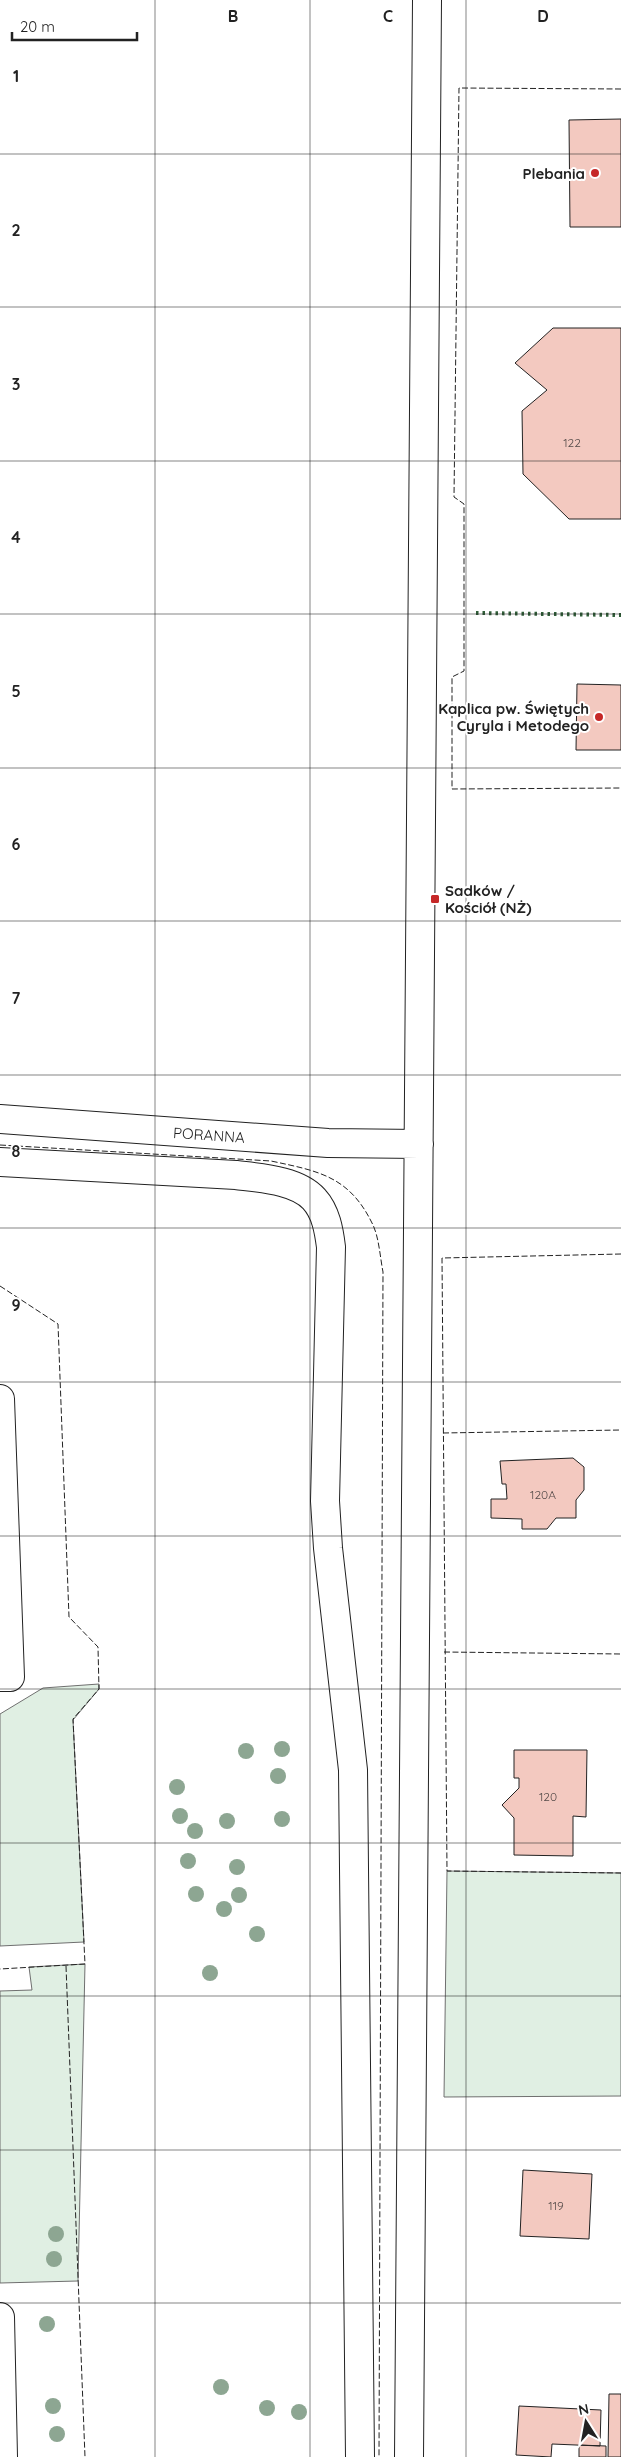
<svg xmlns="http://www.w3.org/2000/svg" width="621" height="2457" font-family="Quicksand,sans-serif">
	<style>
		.green { fill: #e0efe3; stroke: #6f6f6f }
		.building { fill: #f3c9c0; stroke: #222 }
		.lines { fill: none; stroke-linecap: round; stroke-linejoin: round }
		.minor-casing { stroke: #222; stroke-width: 30 }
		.minor { stroke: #fff; stroke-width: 28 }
		.hedge { stroke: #2f5e38; stroke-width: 4; stroke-dasharray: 2.5 4; stroke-linecap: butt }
		.fence { stroke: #222; stroke-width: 1; stroke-dasharray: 6 2.5; stroke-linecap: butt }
		.tree { fill: #8da692 }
		.grid { fill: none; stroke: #222; stroke-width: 1; stroke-opacity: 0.55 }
		.poi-dot { fill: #c62828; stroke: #fff; stroke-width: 2 }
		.labels { text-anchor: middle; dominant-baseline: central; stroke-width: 4; stroke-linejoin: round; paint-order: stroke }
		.number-label { font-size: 12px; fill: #564c4a }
		.poi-label { font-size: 15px; font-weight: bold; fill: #222; stroke: #fff; text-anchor: end }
		.street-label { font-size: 15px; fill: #222; stroke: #fff }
		.grid-label { font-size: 16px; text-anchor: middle; font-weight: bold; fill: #222; stroke: #fff; stroke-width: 4; stroke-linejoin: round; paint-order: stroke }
	</style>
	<rect width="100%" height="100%" fill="#fff"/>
	<path class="green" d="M99 1684V1689L73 1720 84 1942 0 1946V1714L43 1688Z
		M447 1871 621 1873V2096L444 2097Z
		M85 1964 78 2281 0 2283V1991L32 1990 29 1967Z"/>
	<path class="building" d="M621 119V227H570L569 120Z
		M553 328H621V519H569L523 474 522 411 547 390 515 363Z
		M577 684 621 685V750H576Z
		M573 1458 584 1467V1490L576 1500V1518H556L547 1529H522V1519L491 1518V1499H507L506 1484H502L500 1461Z
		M514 1750H587L586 1817 573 1816V1856L514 1855V1818L502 1805 519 1788V1778H514Z
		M523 2170 592 2174 589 2239 520 2236Z
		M609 2394H621V2457H608Z
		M519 2406 601 2410 600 2446 552 2444 551 2457 516 2455Z
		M579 2445 606 2446V2457H579Z"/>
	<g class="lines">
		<defs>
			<path id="minor" d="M0 1119 328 1143 419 1144
				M0 1162 236 1175C260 1178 297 1180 314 1199 326 1212 329 1231 331 1247L325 1501 328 1548 353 1770 360 2457
				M0 1399 10 1677H0
				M0 2317 3 2457
				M409 2457 427 0"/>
		</defs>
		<use href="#minor" class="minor-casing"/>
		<use href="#minor" class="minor"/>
		<path class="hedge" d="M476 613 621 615"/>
		<path class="fence" d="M621 89 459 88 454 497 464 504V671L452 677V789L621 788
			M0 1145 271 1161C318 1171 349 1176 372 1223 379 1236 380 1257 383 1272L379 2457
			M621 1254 442 1258 447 1871 621 1873
			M0 1286 58 1324 69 1617 98 1647 99 1689 73 1719 85 1964 0 1969
			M443 1433 621 1430
			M444 1652 621 1654
			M66 1966 85 2457"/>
	</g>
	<g class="tree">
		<circle cx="282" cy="1749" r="8"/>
		<circle cx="246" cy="1751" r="8"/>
		<circle cx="278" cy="1776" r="8"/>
		<circle cx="177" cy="1787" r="8"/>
		<circle cx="180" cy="1816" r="8"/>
		<circle cx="282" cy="1819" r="8"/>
		<circle cx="227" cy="1821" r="8"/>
		<circle cx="195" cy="1831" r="8"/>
		<circle cx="188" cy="1861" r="8"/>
		<circle cx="237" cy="1867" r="8"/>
		<circle cx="196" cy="1894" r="8"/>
		<circle cx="239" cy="1895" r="8"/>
		<circle cx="224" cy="1909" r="8"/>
		<circle cx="257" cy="1934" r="8"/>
		<circle cx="210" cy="1973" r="8"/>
		<circle cx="56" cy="2234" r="8"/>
		<circle cx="54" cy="2259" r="8"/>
		<circle cx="47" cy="2324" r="8"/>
		<circle cx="221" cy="2387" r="8"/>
		<circle cx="53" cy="2406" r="8"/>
		<circle cx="267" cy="2408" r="8"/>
		<circle cx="299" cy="2412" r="8"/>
		<circle cx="57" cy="2434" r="8"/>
	</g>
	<path class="grid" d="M155 0V2457M310 0V2457M466 0V2457M0 154H621M0 307H621M0 461H621M0 614H621M0 768H621M0 921H621M0 1075H621M0 1228H621M0 1382H621M0 1536H621M0 1689H621M0 1843H621M0 1996H621M0 2150H621M0 2303H621"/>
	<g class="poi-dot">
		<circle cx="595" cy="173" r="5"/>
		<circle cx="599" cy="717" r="5"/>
		<rect x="430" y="894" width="10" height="10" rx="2.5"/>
	</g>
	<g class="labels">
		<g class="number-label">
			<text x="572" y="442">122</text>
			<text x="543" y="1494">120A</text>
			<text x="548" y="1796">120</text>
			<text x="556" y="2205">119</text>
		</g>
		<g class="poi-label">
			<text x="585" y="173">Plebania</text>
			<text x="589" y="708">Kaplica pw. Świętych<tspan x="589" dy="17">Cyryla i Metodego</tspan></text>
			<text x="445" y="890" text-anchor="start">Sadków /<tspan x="445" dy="17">Kościół (NŻ)</tspan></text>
		</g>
		<g class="street-label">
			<text transform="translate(209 1135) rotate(4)">PORANNA</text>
		</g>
	</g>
	<g class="grid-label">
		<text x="233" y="22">B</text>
		<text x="388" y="22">C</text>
		<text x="543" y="22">D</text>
		<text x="16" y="82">1</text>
		<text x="16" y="236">2</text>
		<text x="16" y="390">3</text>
		<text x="16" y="543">4</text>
		<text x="16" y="697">5</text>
		<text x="16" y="850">6</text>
		<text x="16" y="1004">7</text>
		<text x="16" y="1157">8</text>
		<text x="16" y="1311">9</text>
	</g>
	<g transform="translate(586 2422) rotate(349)" stroke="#ffffff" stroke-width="4" paint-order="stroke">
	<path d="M0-4L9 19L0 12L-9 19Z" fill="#222222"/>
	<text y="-8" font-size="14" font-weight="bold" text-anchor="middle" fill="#222222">N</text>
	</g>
	<path d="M12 32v8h125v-8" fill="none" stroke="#222222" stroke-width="2.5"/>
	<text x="20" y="32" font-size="15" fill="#222222" stroke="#ffffff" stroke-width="4" paint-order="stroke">20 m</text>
</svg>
